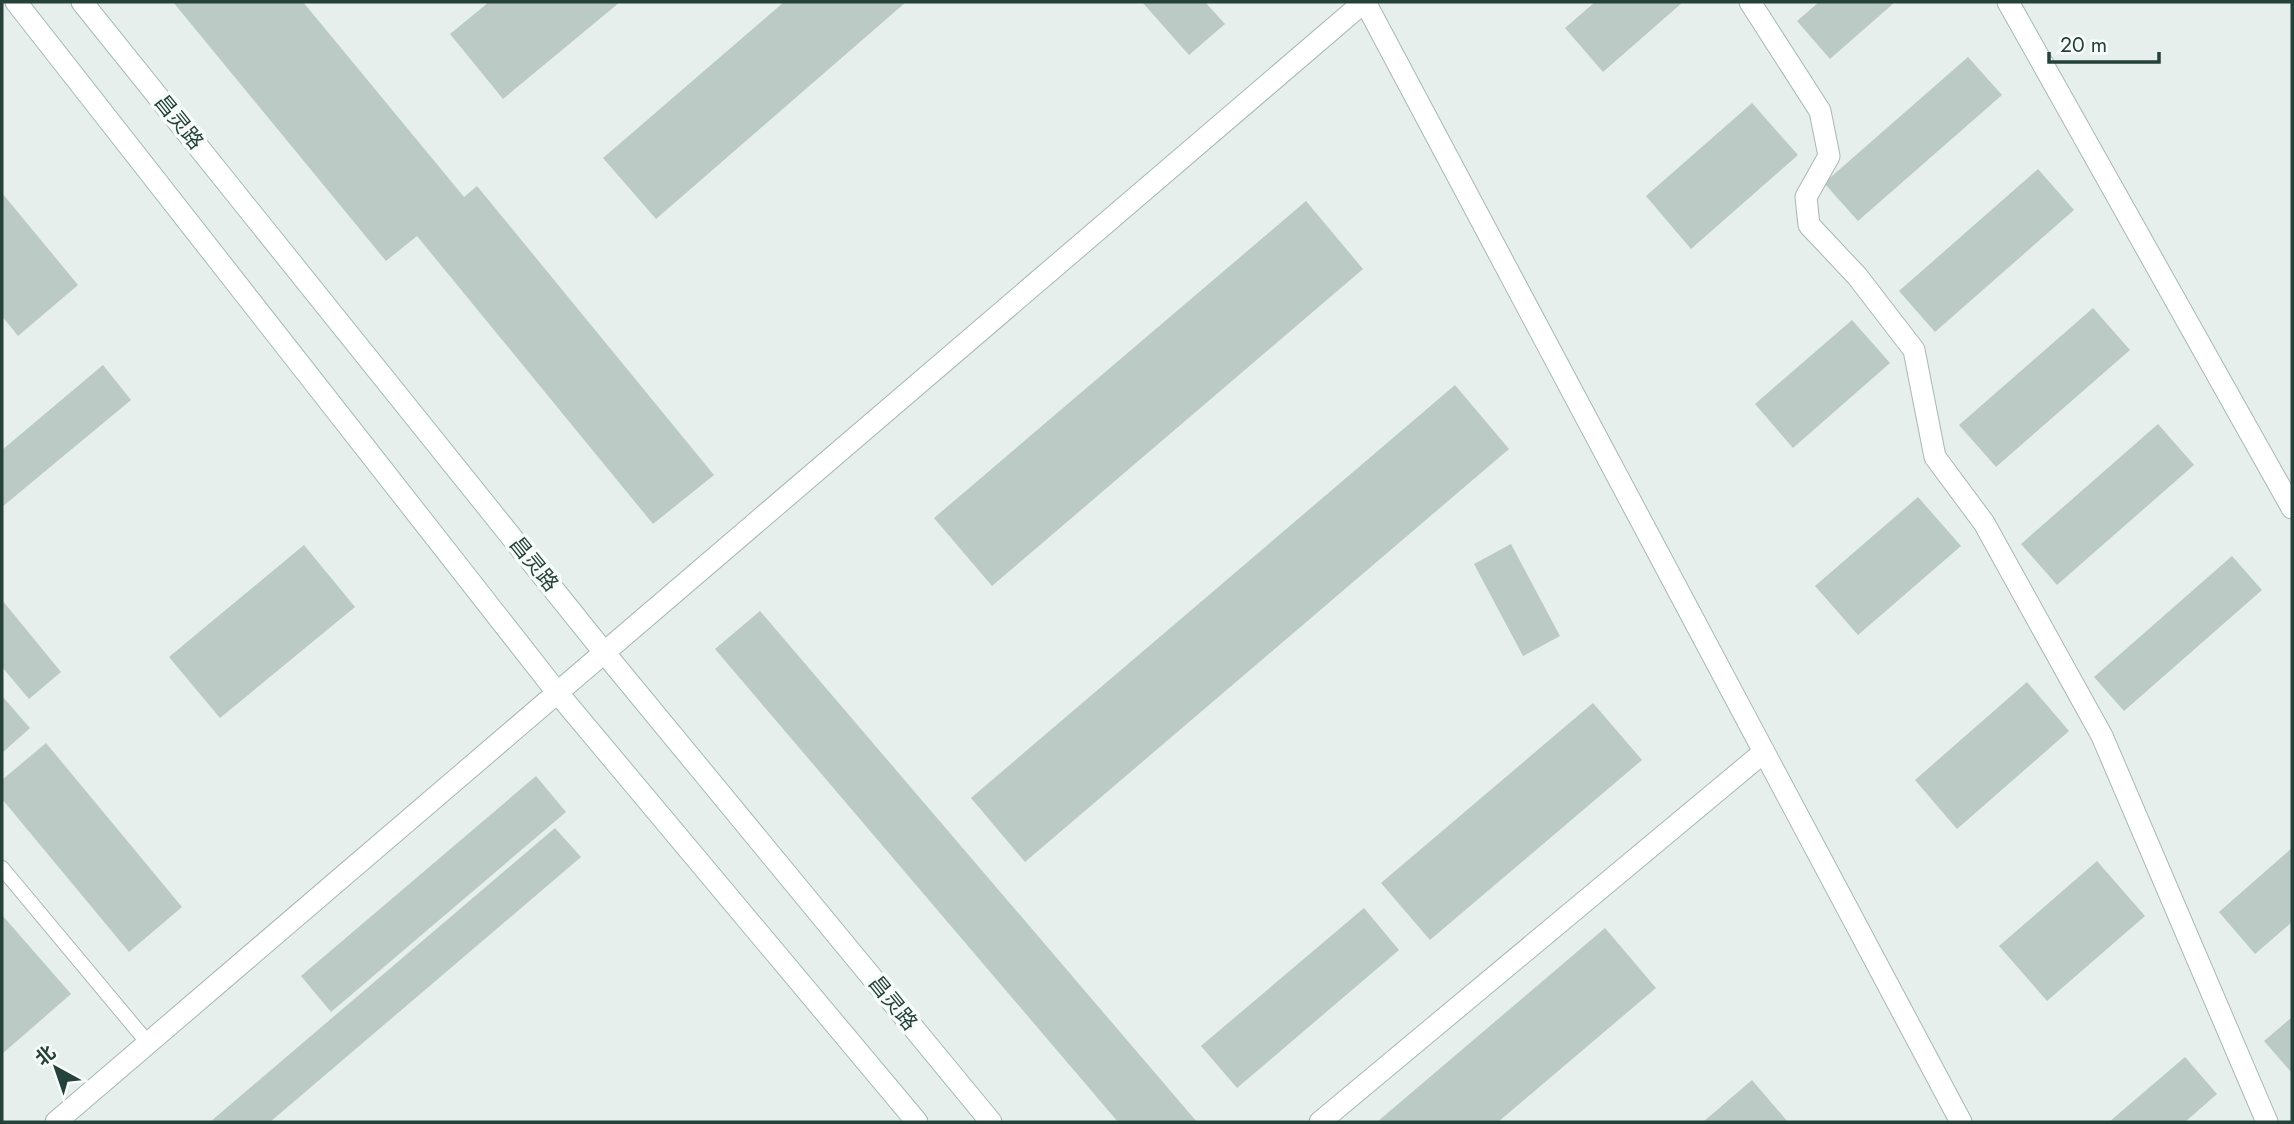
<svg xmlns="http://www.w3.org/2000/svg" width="2294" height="1124" font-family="Jost,'Noto Sans SC',sans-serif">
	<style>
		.building { fill: #bbcac4 }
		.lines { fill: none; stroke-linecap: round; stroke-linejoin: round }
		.service-casing { stroke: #a8b8b2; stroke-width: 16 }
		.minor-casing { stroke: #a8b8b2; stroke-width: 23 }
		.tertiary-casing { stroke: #a8b8b2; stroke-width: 23 }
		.secondary-casing { stroke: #a4bbb3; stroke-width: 23 }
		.service { stroke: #fff; stroke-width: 14 }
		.minor { stroke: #fff; stroke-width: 21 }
		.tertiary { stroke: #fff; stroke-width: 21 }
		.secondary { stroke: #fff; stroke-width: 21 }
		.labels { text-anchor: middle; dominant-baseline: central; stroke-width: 7; stroke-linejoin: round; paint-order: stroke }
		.street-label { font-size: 21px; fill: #24423a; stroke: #f7fbf9 }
	</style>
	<rect width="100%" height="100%" fill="#e6efeb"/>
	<path class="building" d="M173 2H303L464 197 477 186 714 475 653 524 417 236 386 261Z
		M489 2H620L503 99 450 34Z
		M784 2H906L656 219 603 158Z
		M1142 2H1205L1225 24 1189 55Z
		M1595 2H1683L1603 72 1565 28Z
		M1819 2H1895L1830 59 1797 21Z
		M1968 57 2002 95 1858 221 1824 183Z
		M1752 103 1798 155 1691 249 1646 196Z
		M2038 169 2074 210 1935 332 1899 291Z
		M2 193 78 285 18 336 2 316Z
		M1306 201 1363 269 992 586 934 518Z
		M2093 308 2130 350 1996 467 1959 425Z
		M1852 320 1890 363 1793 448 1755 404Z
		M103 365 131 400 2 507V450Z
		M1455 385 1509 449 1025 862 971 798Z
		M2158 424 2194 465 2057 585 2021 544Z
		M1918 497 1961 546 1858 635 1815 586Z
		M1511 544 1560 636 1523 656 1474 564Z
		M304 545 355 607 220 718 169 657Z
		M2232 556 2262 590 2124 711 2094 677Z
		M2 600 61 672 29 699 2 667Z
		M760 611 1197 1122H1118L715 649Z
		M2027 682 2069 731 1957 829 1915 780Z
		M2 696 30 728 2 753Z
		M1593 703 1642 760 1430 940 1381 883Z
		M46 743 182 907 129 952 2 799V780Z
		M536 776 566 812 331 1012 301 976Z
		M555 828 581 857 270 1122H210Z
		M2292 848V922L2255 954 2219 912Z
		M2097 861 2145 916 2047 1001 1999 946Z
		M1364 908 1399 950 1237 1088 1201 1046Z
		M2 915 71 994 2 1054Z
		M1605 928 1656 988 1498 1122H1377Z
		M2292 1017V1073L2264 1041Z
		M2185 1057 2217 1094 2185 1122H2109Z
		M1752 1080 1788 1122H1703Z"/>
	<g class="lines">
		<defs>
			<path id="service" d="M2 868 148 1043"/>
			<path id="minor" d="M1750 2 1820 111 1829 156 1806 197 1809 225 1857 276 1914 350 1935 457 1984 523 2102 736 2267 1122
				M2008 2 2292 508
				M1320 1122 1764 752"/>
			<path id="tertiary" d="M1365 2 1961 1122
				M56 1122 1364 2"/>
			<path id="secondary" d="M16 2 556 691 917 1122
				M82 2 603 651 991 1122"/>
		</defs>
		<use href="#service" class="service-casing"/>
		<use href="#minor" class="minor-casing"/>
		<use href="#tertiary" class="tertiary-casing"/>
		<use href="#secondary" class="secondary-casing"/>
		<use href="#service" class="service"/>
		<use href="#minor" class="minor"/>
		<use href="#tertiary" class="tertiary"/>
		<use href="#secondary" class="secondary"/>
	</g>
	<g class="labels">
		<g class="street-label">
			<text transform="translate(179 122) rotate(51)">昌灵路</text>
			<text transform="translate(534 564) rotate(51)">昌灵路</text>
			<text transform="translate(893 1003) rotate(51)">昌灵路</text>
		</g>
	</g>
	<rect width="2294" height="1124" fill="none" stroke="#24423a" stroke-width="7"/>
	<g transform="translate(56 1068) rotate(320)" stroke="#f7fbf9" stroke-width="5" paint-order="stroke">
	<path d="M0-5L12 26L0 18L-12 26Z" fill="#24423a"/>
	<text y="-10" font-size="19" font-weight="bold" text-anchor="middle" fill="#24423a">北</text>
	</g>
	<path d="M2049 52v10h110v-10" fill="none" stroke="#24423a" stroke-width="3.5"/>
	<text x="2060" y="52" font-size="21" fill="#24423a" stroke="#f7fbf9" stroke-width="5" paint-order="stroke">20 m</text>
</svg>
